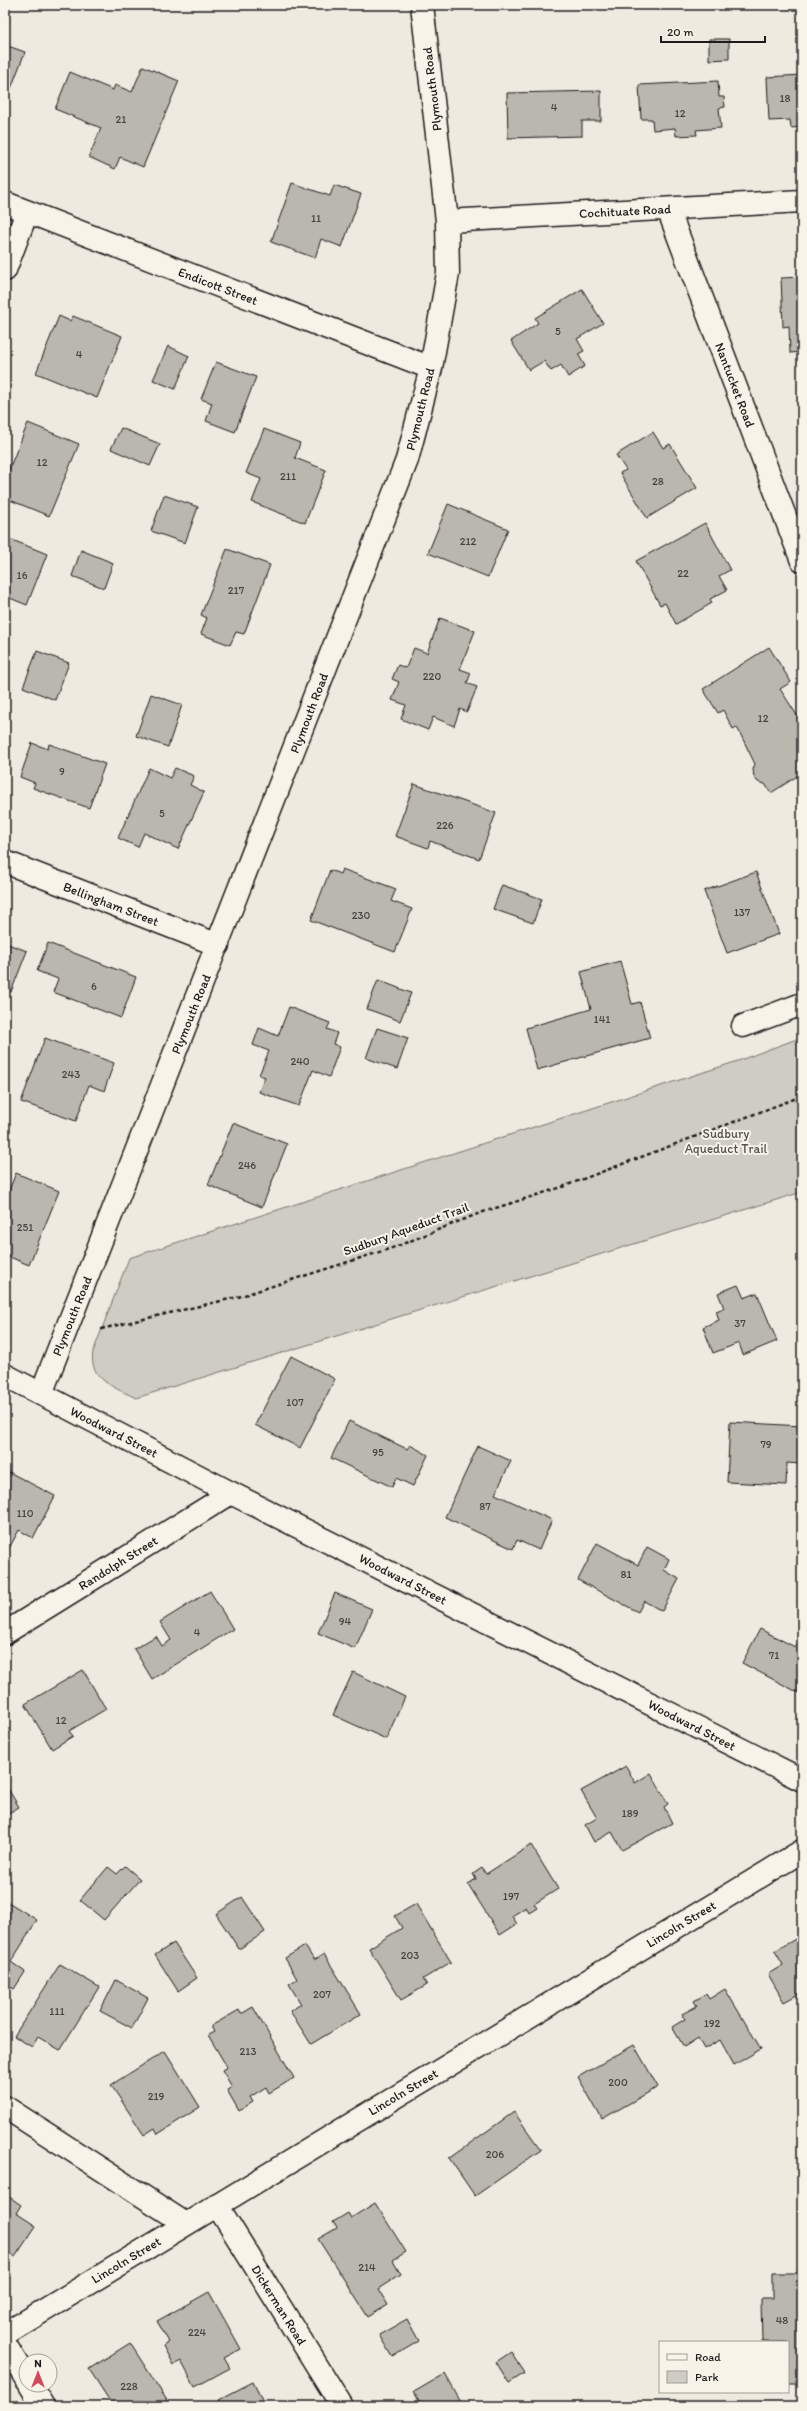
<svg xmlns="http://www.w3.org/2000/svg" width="807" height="2411" font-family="Itim,sans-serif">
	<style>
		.green { fill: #cfccc3; stroke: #767470 }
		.building { fill: #bab7af; stroke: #1c1c1c }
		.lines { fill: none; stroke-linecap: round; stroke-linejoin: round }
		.minor-casing { stroke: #1c1c1c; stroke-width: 25 }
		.tertiary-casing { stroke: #1c1c1c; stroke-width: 25 }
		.path { stroke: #1c1c1c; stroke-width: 2.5; stroke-dasharray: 4 3; stroke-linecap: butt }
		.minor { stroke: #f7f3e8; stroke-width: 22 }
		.tertiary { stroke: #f7f3e8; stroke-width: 22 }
		.labels { text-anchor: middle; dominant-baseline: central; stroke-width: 4; stroke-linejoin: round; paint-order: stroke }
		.number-label { font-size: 11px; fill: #444341 }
		.street-label { font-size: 13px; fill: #1c1c1c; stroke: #f7f3e8 }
		.park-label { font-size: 13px; fill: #52514e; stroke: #f7f3e8 }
	</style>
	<rect width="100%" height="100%" fill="#eeeae0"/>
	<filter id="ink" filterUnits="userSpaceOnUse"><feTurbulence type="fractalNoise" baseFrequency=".025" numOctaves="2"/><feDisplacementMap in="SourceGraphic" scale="8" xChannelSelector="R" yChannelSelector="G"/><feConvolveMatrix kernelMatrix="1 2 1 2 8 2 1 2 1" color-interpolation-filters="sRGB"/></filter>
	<g filter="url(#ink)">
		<path class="green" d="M802 1037V1192L136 1398C116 1388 88 1380 93 1352L129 1258 735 1062Z"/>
		<path class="building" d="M709 39H729V59L709 60Z
			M5 45 25 52 5 104Z
			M143 66 179 81 143 167 120 157 115 169 89 157 101 128 55 109 70 72 113 90 115 85 132 92Z
			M802 75V127L791 128 790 120 769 121 767 77Z
			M718 81 719 97H724L725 107 719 108 721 128 696 130 697 135 676 136 675 128 653 130 652 119H641L639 85Z
			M601 91V121H582V136L508 138 507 93Z
			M292 183 330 196 334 185 361 194 342 247 321 239 315 258 271 242Z
			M802 277V352L790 353 789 326 783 327 781 278Z
			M582 289 603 323 577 339 584 351 578 354 585 366 568 377 561 365 551 371 544 361 529 370 511 341 538 323 535 318Z
			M59 316 70 321 73 316 122 336 97 398 36 373Z
			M168 346 189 356 175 389 153 380Z
			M216 362 256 377 235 432 206 421 212 403 201 399Z
			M28 423 79 444 49 516 5 498V479Z
			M121 428 160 444 150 466 111 449Z
			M264 429 300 443 295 458 326 470 305 523 252 502 261 479 246 473Z
			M653 432 663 448 670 444 697 488 647 518 620 473 626 470 616 455Z
			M164 495 198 507 185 543 151 531Z
			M448 504 508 529 488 577 428 553Z
			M705 523 730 570 719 576 727 590 710 599 712 603 676 624 665 603 660 605 636 561Z
			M5 537 47 554 27 605 5 596Z
			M227 549 270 565 244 634 236 632 230 645 201 634 207 618 201 615Z
			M81 550 113 563 104 588 72 576Z
			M440 618 475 631 460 669 471 673 467 683 477 687 467 712 460 709 454 726 433 717 428 730 401 719 406 705 392 700 399 682 392 679 398 665 406 668 414 648 427 653Z
			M769 647 791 682 780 689 802 723V773L771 793 765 784 758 782 754 777 753 769 755 764 737 727 733 729 723 710 718 713 703 689Z
			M37 651 69 663 55 700 23 687Z
			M151 694 182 705 168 747 136 736Z
			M32 743 48 749 49 744 105 764 89 808 33 788 35 783 20 777Z
			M149 768 170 778 175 768 194 776 190 785 204 792 178 849 144 833 138 847 118 838Z
			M414 784 496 813 479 859 430 841 428 848 395 836Z
			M342 869 396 889 391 901 412 909 395 952 311 920 330 870 340 874Z
			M756 872 779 934 727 953 704 891Z
			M502 885 542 899 533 923 493 909Z
			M5 943 27 951 11 992 5 990Z
			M48 943 136 977 121 1018 53 992 58 979 37 971Z
			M620 961 632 1004 640 1002 650 1038 537 1070 526 1028 591 1009 581 972Z
			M378 980 411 993 400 1021 367 1009Z
			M289 1007 330 1023 327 1029 337 1033 333 1044 340 1047 329 1077 313 1070 299 1106 259 1092 265 1077 259 1075 269 1051 253 1045 259 1028 278 1036Z
			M377 1028 408 1038 397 1069 366 1058Z
			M45 1038 114 1063 104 1091 89 1085 76 1121 21 1102Z
			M233 1123 287 1144 262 1207 208 1185Z
			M16 1173 59 1191 29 1265 5 1255V1200Z
			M738 1285 744 1298 757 1293 777 1341 743 1355 739 1343 713 1353 703 1327 719 1320 716 1311 724 1308 718 1293Z
			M291 1356 335 1379 300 1448 255 1425Z
			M349 1421 407 1449 410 1445 428 1455 413 1486 396 1478 392 1487 331 1458Z
			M730 1422 802 1426V1464L787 1463 786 1485 727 1482Z
			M478 1446 511 1461 495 1494 552 1520 539 1550 517 1540 513 1549 445 1517Z
			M5 1470 55 1496 33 1538 19 1530 8 1550 5 1548Z
			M597 1543 638 1565 647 1547 669 1559 664 1570 679 1579 662 1611 644 1601 638 1612 578 1580Z
			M210 1591 233 1629 152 1679 134 1649 156 1636 162 1646 171 1640 160 1622Z
			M335 1593 372 1609 355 1649 318 1633Z
			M760 1629 795 1647 799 1641 802 1642V1688L799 1693 742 1663Z
			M83 1670 106 1709 69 1731 73 1736 52 1749 25 1704Z
			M353 1672 405 1697 386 1739 333 1715Z
			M626 1766 635 1783 651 1773 668 1804 664 1807 672 1823 622 1850 612 1832 594 1842 585 1825 597 1818 581 1791Z
			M5 1784 19 1807 5 1815Z
			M531 1845 558 1889 534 1904 537 1908 529 1913 526 1907 512 1916 517 1924 500 1935 468 1884 476 1879 473 1874 482 1868 486 1874Z
			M125 1866 140 1879 104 1920 80 1900 108 1867 117 1874Z
			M242 1897 265 1932 239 1949 216 1914Z
			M5 1900 37 1920 11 1962 25 1972 14 1989 7 1985 5 1988Z
			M416 1904 451 1962 423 1979 427 1985 401 2000 369 1948 402 1928 395 1916Z
			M802 1935V1992L784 2002 768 1974 783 1965 775 1951Z
			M174 1943 197 1978 178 1991 155 1955Z
			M305 1946 314 1960 324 1954 361 2014 311 2044 290 2011 301 2004 289 1984 297 1979 285 1958Z
			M60 1964 99 1987 60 2050 38 2037 32 2047 14 2036Z
			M116 1980 148 1998 132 2028 100 2011Z
			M725 1989 761 2049 734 2065 720 2040 704 2049 698 2038 684 2047 672 2027 685 2019 682 2014 697 2006 694 2001 706 1994 709 1999Z
			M253 2007 294 2078 269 2093 266 2087 250 2097 253 2102 239 2111 227 2090 232 2087 222 2070 227 2067 208 2035 214 2032 211 2026 239 2010 241 2014Z
			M634 2045 658 2087 602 2119 578 2077Z
			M165 2051 200 2107 158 2134 155 2128 144 2135 111 2085Z
			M514 2112 541 2150 475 2196 449 2158Z
			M5 2194 21 2205 16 2213 36 2226 15 2257 5 2250Z
			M375 2203 406 2252 393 2260 401 2274 378 2289 388 2305 368 2317 318 2239 337 2228 333 2222 348 2213 351 2218Z
			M772 2273H802V2370H800V2384H788V2342H762L761 2299H772Z
			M209 2292 241 2349 224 2358 230 2368 195 2387 181 2361 173 2365 163 2346 169 2342 157 2321Z
			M407 2319 419 2341 392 2357 379 2335Z
			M130 2343 168 2402 162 2406H113L89 2369Z
			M511 2352 525 2373 509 2383 496 2362Z
			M445 2374 463 2406H422L414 2392Z
			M253 2382 265 2406H221L218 2400Z"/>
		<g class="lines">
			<defs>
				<path id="minor" d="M5 203 431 368
					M668 209 802 561
					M447 221 802 201
					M5 270 27 212
					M5 862 218 945
					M743 1026 802 1004
					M41 1394 407 460 431 368 448 273 447 221 422 5
					M5 1633 231 1493
					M5 2107 186 2224
					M217 2205 342 2406
					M5 2334 802 1851
					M5 2344 26 2379
					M30 2385 43 2406"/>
				<path id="tertiary" d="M5 1375 231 1493 802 1780"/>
			</defs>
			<use href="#minor" class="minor-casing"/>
			<use href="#tertiary" class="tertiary-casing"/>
			<path class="path" d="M452 11 466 5
				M101 1329 238 1297 395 1247 480 1213 562 1187 802 1096"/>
			<use href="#minor" class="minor"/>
			<use href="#tertiary" class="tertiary"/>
		</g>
	</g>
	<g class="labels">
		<g class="number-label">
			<text x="785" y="98">18</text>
			<text x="554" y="107">4</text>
			<text x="680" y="113">12</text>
			<text x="121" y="119">21</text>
			<text x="316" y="218">11</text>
			<text x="558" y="331">5</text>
			<text x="79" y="354">4</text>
			<text x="42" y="462">12</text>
			<text x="288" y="476">211</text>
			<text x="658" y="481">28</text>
			<text x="468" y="541">212</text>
			<text x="683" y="573">22</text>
			<text x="22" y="575">16</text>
			<text x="236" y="590">217</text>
			<text x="432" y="676">220</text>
			<text x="763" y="718">12</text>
			<text x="62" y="771">9</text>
			<text x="162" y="813">5</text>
			<text x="445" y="825">226</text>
			<text x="742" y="912">137</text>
			<text x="361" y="915">230</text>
			<text x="94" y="986">6</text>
			<text x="602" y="1019">141</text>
			<text x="300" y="1061">240</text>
			<text x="71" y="1074">243</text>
			<text x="247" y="1165">246</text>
			<text x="25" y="1227">251</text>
			<text x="740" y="1323">37</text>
			<text x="295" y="1402">107</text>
			<text x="766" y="1444">79</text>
			<text x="378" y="1452">95</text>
			<text x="485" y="1506">87</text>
			<text x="25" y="1513">110</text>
			<text x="626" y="1574">81</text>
			<text x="345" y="1621">94</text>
			<text x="197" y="1632">4</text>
			<text x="774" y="1655">71</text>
			<text x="61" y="1720">12</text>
			<text x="630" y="1813">189</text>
			<text x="511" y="1896">197</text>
			<text x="410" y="1955">203</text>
			<text x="322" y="1994">207</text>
			<text x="57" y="2011">111</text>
			<text x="712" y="2023">192</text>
			<text x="248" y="2051">213</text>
			<text x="618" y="2082">200</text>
			<text x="156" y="2096">219</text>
			<text x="495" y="2154">206</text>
			<text x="367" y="2267">214</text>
			<text x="782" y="2320">48</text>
			<text x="197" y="2332">224</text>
			<text x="129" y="2386">228</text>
		</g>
		<g class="street-label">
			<text transform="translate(432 89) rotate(-97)">Plymouth Road</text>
			<text transform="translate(625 211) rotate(-3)">Cochituate Road</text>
			<text transform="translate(218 286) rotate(21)">Endicott Street</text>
			<text transform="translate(735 385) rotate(69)">Nantucket Road</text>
			<text transform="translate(420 409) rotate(-76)">Plymouth Road</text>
			<text transform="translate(309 713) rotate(-69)">Plymouth Road</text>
			<text transform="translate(111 904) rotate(21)">Bellingham Street</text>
			<text transform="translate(191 1014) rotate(-68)">Plymouth Road</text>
			<text transform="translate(406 1229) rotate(-20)">Sudbury Aqueduct Trail</text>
			<text transform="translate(72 1316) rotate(-68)">Plymouth Road</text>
			<text transform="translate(114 1432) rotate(27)">Woodward Street</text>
			<text transform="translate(118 1563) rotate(-32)">Randolph Street</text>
			<text transform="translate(403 1579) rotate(27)">Woodward Street</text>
			<text transform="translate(692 1725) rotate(27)">Woodward Street</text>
			<text transform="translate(681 1924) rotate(-31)">Lincoln Street</text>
			<text transform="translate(403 2092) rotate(-31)">Lincoln Street</text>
			<text transform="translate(126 2260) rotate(-31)">Lincoln Street</text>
			<text transform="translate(279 2305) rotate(58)">Dickerman Road</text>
		</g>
		<g class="park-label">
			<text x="726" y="1133">Sudbury<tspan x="726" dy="15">Aqueduct Trail</tspan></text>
		</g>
	</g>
	<rect width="807" height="2411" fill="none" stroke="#f7f3e8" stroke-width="20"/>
	<rect x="10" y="10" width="787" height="2391" fill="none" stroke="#1c1c1c" stroke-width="1.5" filter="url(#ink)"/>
	<rect x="659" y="2341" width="130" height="52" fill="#f7f3e8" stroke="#9f9d96"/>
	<rect x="667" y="2354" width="20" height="6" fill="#f7f3e8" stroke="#9f9d96"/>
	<text x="695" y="2361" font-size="12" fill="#1c1c1c">Road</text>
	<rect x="667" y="2371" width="20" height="12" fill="#cfccc3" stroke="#9f9d96"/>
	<text x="695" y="2381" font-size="12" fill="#1c1c1c">Park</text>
	<g transform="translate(38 2373)"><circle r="19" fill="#f7f3e8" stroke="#9f9d96"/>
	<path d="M0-3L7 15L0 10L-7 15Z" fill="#d1495b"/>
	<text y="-6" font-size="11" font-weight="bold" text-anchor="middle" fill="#1c1c1c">N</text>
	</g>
	<path d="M661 36v6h104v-6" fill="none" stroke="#1c1c1c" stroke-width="2"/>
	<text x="667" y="36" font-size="12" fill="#1c1c1c" stroke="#f7f3e8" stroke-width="3" paint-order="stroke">20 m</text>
</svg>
